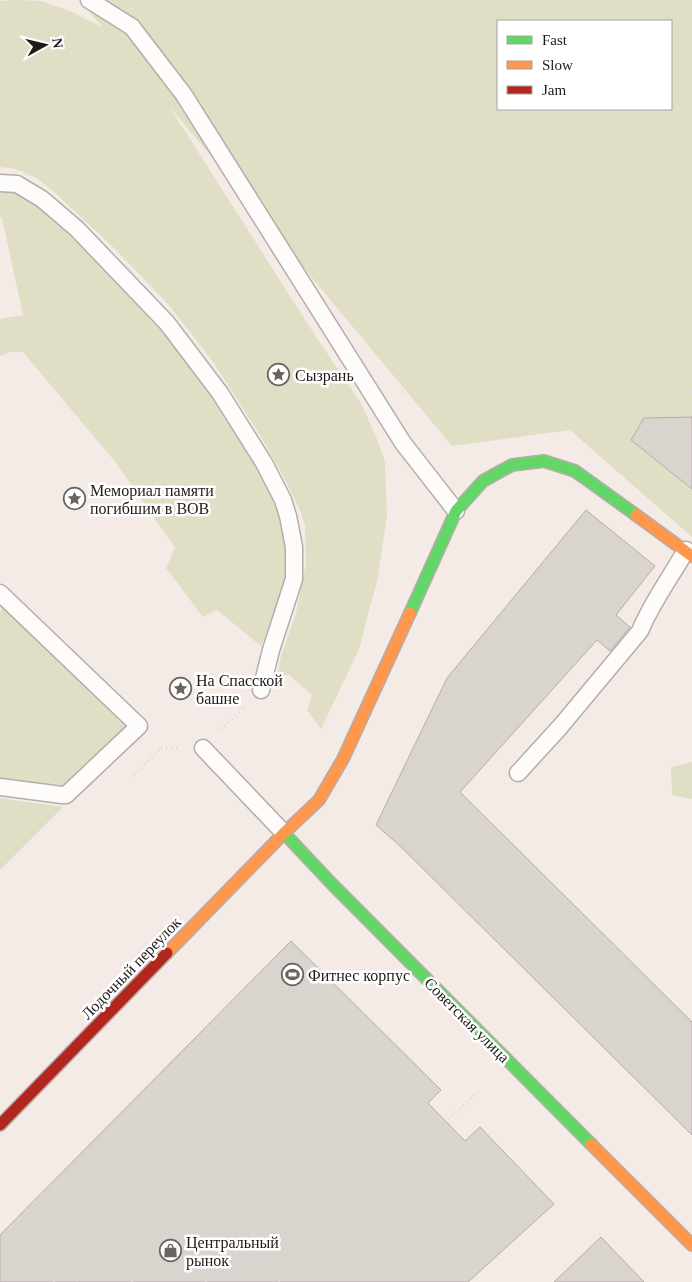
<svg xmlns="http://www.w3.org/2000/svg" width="692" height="1282" font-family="Georgia,serif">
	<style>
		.green { fill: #e1dec6; fill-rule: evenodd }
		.building { fill: #dad4cf; stroke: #b4ada8 }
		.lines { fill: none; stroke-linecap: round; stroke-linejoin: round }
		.lane-casing { stroke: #b5adaa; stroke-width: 19 }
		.fast-casing { stroke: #b5adaa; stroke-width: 14 }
		.slow-casing { stroke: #b5adaa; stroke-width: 14 }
		.jam-casing { stroke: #b5adaa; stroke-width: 14 }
		.path { stroke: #dbd8d7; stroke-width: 3; stroke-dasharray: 1 4; stroke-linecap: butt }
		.lane { stroke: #fefcfb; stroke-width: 16 }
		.fast { stroke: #63d668; stroke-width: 11 }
		.slow { stroke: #ff974d; stroke-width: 11 }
		.jam { stroke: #b3261e; stroke-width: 11 }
		.labels { text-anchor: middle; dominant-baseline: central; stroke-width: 5; stroke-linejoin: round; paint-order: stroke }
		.poi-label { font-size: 16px; fill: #211a17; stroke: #fff; text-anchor: start }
		.street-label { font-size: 16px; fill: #211a17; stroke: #fff }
	</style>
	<rect width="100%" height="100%" fill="#f5ebe6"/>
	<path class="green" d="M15 0 41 1 70 11 102 27 80 0H692V537L570 430 452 446 169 106 309 326 362 405 377 439 385 462 387 516 377 582 368 614 360 647 321 729 307 710 312 695 288 674 277 679 281 656 296 613 306 563 305 525 300 510 283 476 260 435 213 362 168 304 113 247 55 193 38 179 16 169 0 167V1ZM498 21H671V109H498Z
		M0 191 15 193 28 199 67 230 95 258 155 321 209 387 257 464 269 488 284 528 287 563 285 584 273 621 261 646 217 610 203 617 166 568 175 548 116 463 23 352H10L0 356V319L23 315 2 218H0Z
		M3 608 127 727 64 789 0 780V611Z
		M692 762V799L672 795 671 767Z
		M0 798 63 807 0 870Z"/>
	<path class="building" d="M692 417V489L631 440 644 418Z
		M586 510 655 566 616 615 630 627 610 651 597 640 460 792 692 1022V1135L401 847 376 825 447 678Z
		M291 941 441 1090 428 1103 465 1141 480 1127 554 1204 468 1282H0V1235Z
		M601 1237 644 1282H554Z"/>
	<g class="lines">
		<defs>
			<path id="lane" d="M89 0 132 27 184 95 403 443 456 511
				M0 183 17 184 42 199 77 229 167 323 220 393 264 463 283 500 288 516 294 547V579L271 650 261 690
				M0 593 139 726 66 795H62L0 787
				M203 748 284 833
				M518 773 560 727 640 631C652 602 671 577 686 550"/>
			<path id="fast" d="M410 613 456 511 483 481 512 465 544 461 575 471 636 515
				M284 833 332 884 591 1144"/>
			<path id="slow" d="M636 515 692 556
				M167 953 284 833 319 800 343 759 410 613
				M591 1144 692 1245"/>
			<path id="jam" d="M0 1125 167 953"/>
		</defs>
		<use href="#lane" class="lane-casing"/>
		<use href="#fast" class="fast-casing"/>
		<use href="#slow" class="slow-casing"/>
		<use href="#jam" class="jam-casing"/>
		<path class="path" d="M317 0 430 130
			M459 0 475 94 476 186 430 130 475 94 498 69
			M583 0 632 21 689 19 692 30
			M543 21 563 0
			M476 186 501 406
			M353 314 485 262
			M581 384 692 391
			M402 391 566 415 692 157
			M566 415 609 440 692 510
			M221 730 243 708
			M161 748H178
			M130 779 161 748 160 747
			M275 1059 292 1043
			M172 1163 285 1276
			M67 1269 79 1282
			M54 1282 275 1059 391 1169
			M132 1282 315 1098
			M206 1282 355 1135
			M279 1282 421 1140 460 1109 481 1089"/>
		<use href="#lane" class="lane"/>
		<use href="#fast" class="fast"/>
		<use href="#slow" class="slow"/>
		<use href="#jam" class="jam"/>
	</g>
	<defs>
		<symbol id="sight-ring" viewBox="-11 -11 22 22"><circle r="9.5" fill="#fff" stroke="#6b635f" stroke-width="1.5"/><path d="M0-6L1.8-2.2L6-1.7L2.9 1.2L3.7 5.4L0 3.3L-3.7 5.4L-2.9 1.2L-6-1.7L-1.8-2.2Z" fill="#6b635f"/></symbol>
		<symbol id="stadium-ring" viewBox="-11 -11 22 22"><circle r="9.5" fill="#fff" stroke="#6b635f" stroke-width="1.5"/><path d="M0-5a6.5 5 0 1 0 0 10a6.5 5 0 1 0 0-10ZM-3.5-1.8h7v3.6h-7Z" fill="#6b635f"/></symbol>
		<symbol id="shop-ring" viewBox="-11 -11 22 22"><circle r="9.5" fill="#fff" stroke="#6b635f" stroke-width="1.5"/><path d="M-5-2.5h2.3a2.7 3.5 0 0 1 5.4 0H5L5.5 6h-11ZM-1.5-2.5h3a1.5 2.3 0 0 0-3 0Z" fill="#6b635f"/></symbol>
	</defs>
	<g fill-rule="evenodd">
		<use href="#sight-ring" x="266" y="362" width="25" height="25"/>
		<use href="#sight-ring" x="62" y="486" width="25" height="25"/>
		<use href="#sight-ring" x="168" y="676" width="25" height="25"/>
		<use href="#stadium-ring" x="280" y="962" width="25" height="25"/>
		<use href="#shop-ring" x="158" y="1238" width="25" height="25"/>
	</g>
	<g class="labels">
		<g class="poi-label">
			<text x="295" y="375">Сызрань</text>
			<text x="90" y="490">Мемориал памяти<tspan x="90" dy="18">погибшим в ВОВ</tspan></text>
			<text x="196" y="680">На Спасской<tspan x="196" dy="18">башне</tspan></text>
			<text x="308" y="975">Фитнес корпус</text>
			<text x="186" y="1242">Центральный<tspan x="186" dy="18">рынок</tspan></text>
		</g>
		<g class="street-label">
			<text transform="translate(131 968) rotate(-46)">Лодочный переулок</text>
			<text transform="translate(467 1020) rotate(45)">Советская улица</text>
		</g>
	</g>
	<rect x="497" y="20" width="175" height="90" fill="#ffffff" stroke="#a6a3a2"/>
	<rect x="507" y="36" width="25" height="8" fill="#63d668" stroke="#a6a3a2"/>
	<text x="542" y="45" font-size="15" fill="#211a17">Fast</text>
	<rect x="507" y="61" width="25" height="8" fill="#ff974d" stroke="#a6a3a2"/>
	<text x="542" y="70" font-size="15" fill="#211a17">Slow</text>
	<rect x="507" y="86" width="25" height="8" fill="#b3261e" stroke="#a6a3a2"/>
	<text x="542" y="95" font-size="15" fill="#211a17">Jam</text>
	<g transform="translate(45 45) rotate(82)" stroke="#ffffff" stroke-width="4" paint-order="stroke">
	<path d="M0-4L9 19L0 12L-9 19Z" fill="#211a17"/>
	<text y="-8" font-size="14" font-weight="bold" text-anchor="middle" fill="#211a17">N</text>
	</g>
</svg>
